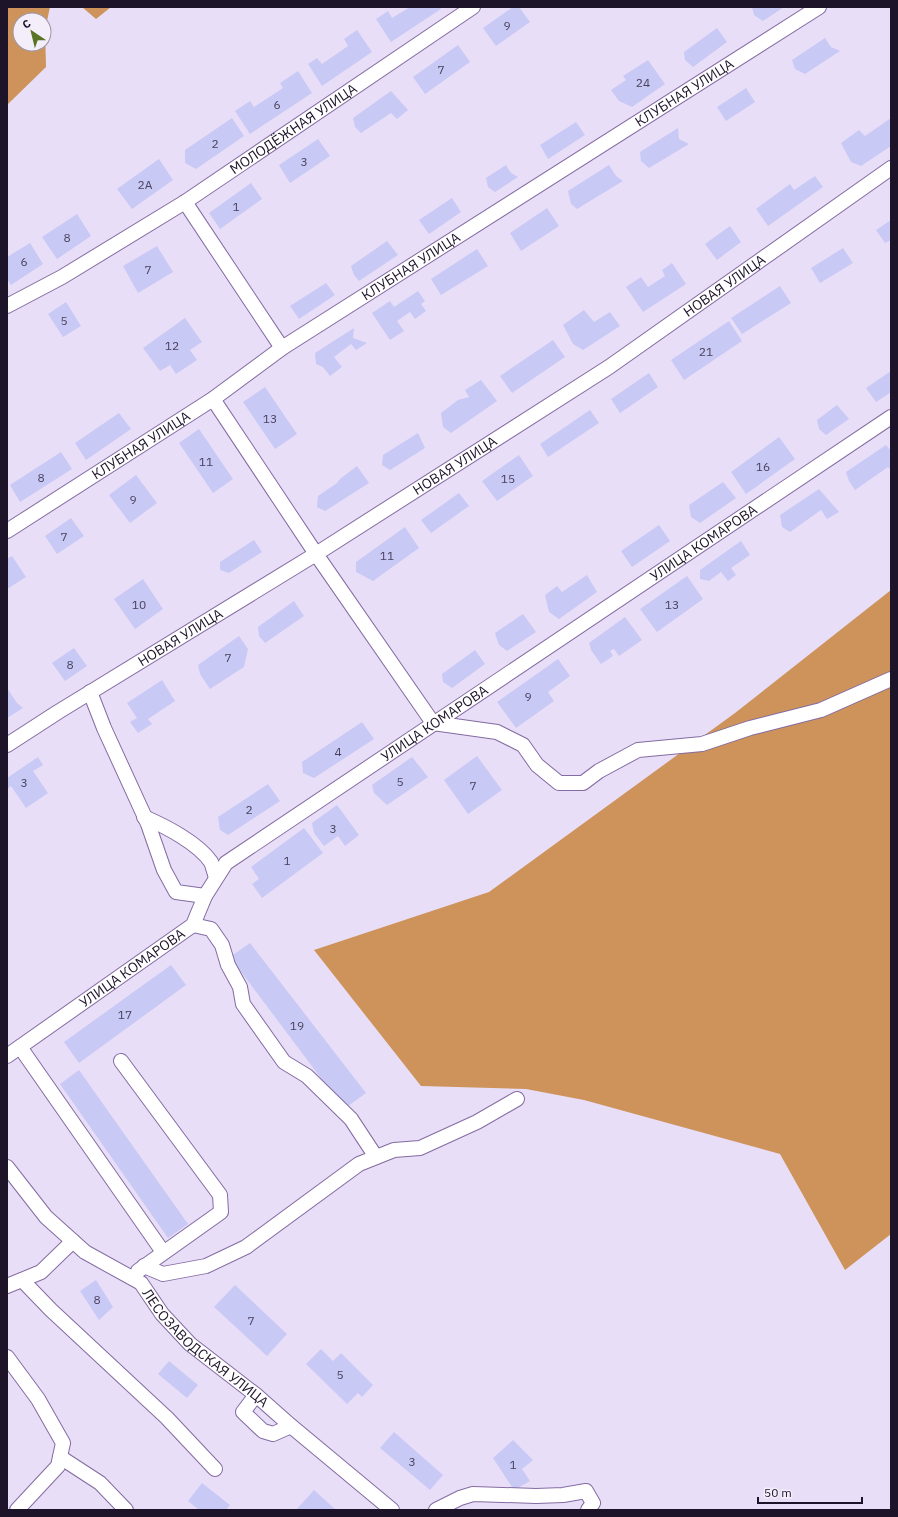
<svg xmlns="http://www.w3.org/2000/svg" width="898" height="1517" font-family="'IBM Plex Sans',sans-serif">
	<style>
		.forest { fill: #cd935a; fill-rule: evenodd }
		.building { fill: #c9c9f5 }
		.lines { fill: none; stroke-linecap: round; stroke-linejoin: round }
		.minor-casing { stroke: #846ba2; stroke-width: 16 }
		.minor { stroke: #fff; stroke-width: 14 }
		.labels { text-anchor: middle; dominant-baseline: central; stroke-width: 4; stroke-linejoin: round; paint-order: stroke }
		.number-label { font-size: 12px; fill: #49415d }
		.street-label { font-size: 14px; fill: #1e142a; stroke: #f3eefa }
	</style>
	<rect width="100%" height="100%" fill="#e8def7"/>
	<path class="forest" d="M7 7H50L45 30 46 67 7 105ZM20 20H44V44H20Z
		M82 7H111L96 19Z
		M891 590V1234L845 1270 780 1154 584 1100 526 1089 421 1086 314 950 489 892 735 713Z"/>
	<path class="building" d="M410 7H439L441 9 391 42 376 19 388 11 392 18Z
		M513 7H519L530 22 496 46 483 28Z
		M752 7H784L763 21 754 15Z
		M717 28 727 42 693 67 685 60 684 52Z
		M357 30 372 52 322 86 308 64 317 58 322 64 348 46 344 39Z
		M825 38 831 47 840 51 805 74 795 69 792 60Z
		M458 45 470 62 425 94 413 77Z
		M648 60 665 84 632 107 619 101 611 90 626 80 623 76Z
		M298 71 312 93 250 134 235 111 250 101 254 107 283 88 280 83Z
		M746 88 755 102 726 121 717 107Z
		M391 91 408 110 397 119 391 113 361 133 355 127 353 118Z
		M232 118 244 136 196 169 185 163V150Z
		M891 118V146L861 166 851 162 841 143 859 130 865 136Z
		M576 122 585 135 548 159 540 145Z
		M678 128 679 139 689 144 649 168 641 161 640 152Z
		M318 139 330 156 290 183 279 165Z
		M159 159 173 180 132 209 117 189Z
		M506 165 511 173 518 177 495 192 488 187 486 178Z
		M609 165 616 176 623 181 577 209 571 204 568 191Z
		M815 176 823 187 768 226 756 209 790 184 794 190Z
		M251 183 262 199 220 229 209 213Z
		M452 198 461 212 429 234 419 220Z
		M547 208 559 226 521 251 510 233Z
		M77 214 91 236 57 259 42 237Z
		M891 220V240L885 243 876 230Z
		M730 226 741 242 717 260 705 244Z
		M387 241 398 255 359 281 354 275 351 266Z
		M30 243 43 264 11 285 7 279V257Z
		M157 246 173 272 138 293 123 266Z
		M843 248 853 263 820 283 811 268Z
		M477 249 488 266 441 295 431 279Z
		M672 263 686 284 643 312 626 287 641 277 648 287 665 276 662 270Z
		M326 283 335 295 299 319 290 306Z
		M780 286 791 303 742 334 731 318Z
		M418 291 425 301 421 304 426 311 415 319 410 312 397 321 404 331 390 340 372 313 390 301 394 307Z
		M66 302 81 326 63 337 48 314Z
		M584 310 594 322 610 312 620 326 583 350 573 344 563 325Z
		M185 318 202 342 190 350 197 360 176 374 170 365 160 371 143 348Z
		M729 321 742 341 684 380 671 360Z
		M354 328 353 338 367 343 356 350 351 344 334 357 342 367 330 376 323 367 316 364 315 353Z
		M553 340 565 357 512 393 500 376Z
		M891 371V392L876 402 866 388Z
		M649 373 658 387 620 413 611 399Z
		M481 380 497 401 451 433 443 427 441 413 458 400 469 397 465 390Z
		M265 387 297 434 275 449 243 402Z
		M837 405 849 419 826 435 819 429 817 420Z
		M590 410 599 423 548 457 540 444Z
		M119 413 131 429 86 460 75 443Z
		M199 429 233 479 213 493 179 443Z
		M418 433 425 448 390 470 382 465 383 455Z
		M779 437 795 459 746 494 731 472Z
		M886 445 891 451V470L888 467 855 490 849 481 846 472Z
		M61 452 72 469 20 502 10 485Z
		M519 455 533 476 497 501 482 481Z
		M357 466 369 483 325 511 317 507 318 496 337 483 340 479Z
		M136 475 157 503 130 523 109 495Z
		M723 482 736 498 700 523 691 517 689 505Z
		M819 489 839 512 827 519 821 510 790 532 782 527 780 515Z
		M459 493 469 506 431 533 421 520Z
		M71 518 84 536 57 554 45 536Z
		M659 525 670 541 632 567 621 551Z
		M405 527 419 548 373 581 356 572V562Z
		M254 540 262 552 229 573 220 570V562Z
		M741 541 750 555 731 568 736 575 728 581 721 572 709 581 700 579V570Z
		M12 556 26 577 7 589V559Z
		M587 575 597 592 559 619 549 612 545 595 557 586 562 592Z
		M687 576 703 599 657 632 640 609Z
		M143 579 163 609 135 629 114 599Z
		M294 601 304 616 265 643 259 636 258 627Z
		M523 614 536 632 507 651 499 645 495 633Z
		M625 617 642 640 619 656 614 649 610 651 613 656 601 664 591 650 589 643Z
		M239 636 248 649 244 667 210 689 200 674 198 665Z
		M74 648 87 666 65 681 52 663Z
		M475 650 485 664 452 688 443 682 442 674Z
		M558 659 570 676 548 692 554 701 516 728 497 702Z
		M162 680 175 701 148 719 152 724 138 733 130 722 137 718 127 703Z
		M7 688 17 703 23 708 7 718Z
		M362 722 374 739 314 778 303 773 302 762Z
		M477 756 502 790 468 814 444 780Z
		M38 757 43 765 33 771 48 793 26 808 11 786 7 789V778Z
		M412 757 428 777 387 805 374 793 372 785Z
		M268 784 280 801 228 835 220 830 218 817Z
		M337 805 359 835 345 846 338 836 324 846 314 833 312 823Z
		M304 828 323 853 262 898 252 884 259 879 251 867Z
		M250 943 366 1093 344 1109 230 957Z
		M171 965 186 985 79 1063 64 1042Z
		M79 1070 188 1224 168 1238 60 1084Z
		M96 1280 113 1307 99 1320 80 1291Z
		M235 1285 287 1334 267 1356 214 1307Z
		M321 1349 333 1361 341 1353 373 1385 362 1397 358 1393 347 1404 306 1364Z
		M169 1361 198 1385 187 1398 158 1374Z
		M394 1432 443 1475 430 1490 380 1448Z
		M513 1440 533 1460 522 1469 530 1481 514 1490 493 1458Z
		M202 1483 230 1505 226 1510H199L188 1501Z
		M314 1490 336 1510H296Z"/>
	<g class="lines">
		<defs>
			<g id="minor">
				<path d="M185 202 282 348"/>
				<path id="s1" d="M7 306 62 277 185 202 473 7"/>
				<path d="M213 399 316 554 433 723 497 732 523 745 537 765 559 783H583L599 771 638 750 702 744 750 728 821 710 891 679"/>
				<path id="s2" d="M7 531 213 399 282 348 819 7"/>
				<path d="M90 692 104 728 148 824 164 870 176 892 205 896"/>
				<path id="s3" d="M7 745 58 712 316 554 609 367 891 168"/>
				<path d="M144 817C165 826 198 843 211 862 213 866 214 873 216 877"/>
				<path d="M193 925 211 929 222 945 228 965 240 987 243 1004 284 1062 307 1076 351 1119 376 1157"/>
				<path d="M20 1047 163 1252"/>
				<path id="s4" d="M7 1056 193 925 205 896 226 863 891 417"/>
				<path d="M121 1061 220 1195 221 1212 138 1271"/>
				<path id="s5" d="M7 1167 46 1217 85 1252 141 1283 162 1314 190 1344 256 1395 291 1426 392 1510"/>
				<path d="M144 1266 163 1274 206 1266 246 1247 359 1164 394 1150 420 1148 477 1122 517 1099"/>
				<path d="M22 1280 51 1310 167 1418 215 1469"/>
				<path d="M7 1286 41 1272 73 1241"/>
				<path d="M7 1357 38 1399 63 1443 58 1466 17 1510"/>
				<path d="M256 1395 243 1412 263 1431 273 1434 291 1426"/>
				<path d="M60 1457 100 1483 126 1510"/>
				<path d="M436 1510 460 1498 473 1494 536 1496 563 1495 586 1491 593 1503 588 1510"/>
			</g>
		</defs>
		<use href="#minor" class="minor-casing"/>
		<use href="#minor" class="minor"/>
	</g>
	<g class="labels">
		<g class="number-label">
			<text x="507" y="25">9</text>
			<text x="441" y="69">7</text>
			<text x="643" y="82">24</text>
			<text x="277" y="104">6</text>
			<text x="215" y="143">2</text>
			<text x="304" y="161">3</text>
			<text x="145" y="184">2А</text>
			<text x="236" y="206">1</text>
			<text x="67" y="237">8</text>
			<text x="24" y="261">6</text>
			<text x="148" y="269">7</text>
			<text x="64" y="320">5</text>
			<text x="172" y="345">12</text>
			<text x="706" y="351">21</text>
			<text x="270" y="418">13</text>
			<text x="206" y="461">11</text>
			<text x="763" y="466">16</text>
			<text x="41" y="477">8</text>
			<text x="508" y="478">15</text>
			<text x="133" y="499">9</text>
			<text x="64" y="536">7</text>
			<text x="387" y="555">11</text>
			<text x="139" y="604">10</text>
			<text x="672" y="604">13</text>
			<text x="228" y="657">7</text>
			<text x="70" y="664">8</text>
			<text x="528" y="696">9</text>
			<text x="338" y="751">4</text>
			<text x="400" y="781">5</text>
			<text x="24" y="782">3</text>
			<text x="473" y="785">7</text>
			<text x="249" y="809">2</text>
			<text x="333" y="828">3</text>
			<text x="287" y="860">1</text>
			<text x="125" y="1014">17</text>
			<text x="297" y="1025">19</text>
			<text x="97" y="1299">8</text>
			<text x="251" y="1320">7</text>
			<text x="340" y="1374">5</text>
			<text x="412" y="1461">3</text>
			<text x="513" y="1464">1</text>
		</g>
		<g class="street-label">
			<text stroke="none"><textPath href="#s2" startOffset="807">КЛУБНАЯ УЛИЦА</textPath></text>
			<text stroke="none"><textPath href="#s1" startOffset="337">МОЛОДЁЖНАЯ УЛИЦА</textPath></text>
			<text stroke="none"><textPath href="#s2" startOffset="483">КЛУБНАЯ УЛИЦА</textPath></text>
			<text stroke="none"><textPath href="#s3" startOffset="852">НОВАЯ УЛИЦА</textPath></text>
			<text stroke="none"><textPath href="#s2" startOffset="159">КЛУБНАЯ УЛИЦА</textPath></text>
			<text stroke="none"><textPath href="#s3" startOffset="528">НОВАЯ УЛИЦА</textPath></text>
			<text stroke="none"><textPath href="#s4" startOffset="873">УЛИЦА КОМАРОВА</textPath></text>
			<text stroke="none"><textPath href="#s3" startOffset="204">НОВАЯ УЛИЦА</textPath></text>
			<text stroke="none"><textPath href="#s4" startOffset="549">УЛИЦА КОМАРОВА</textPath></text>
			<text stroke="none"><textPath href="#s4" startOffset="153">УЛИЦА КОМАРОВА</textPath></text>
			<text stroke="none"><textPath href="#s5" startOffset="272">ЛЕСОЗАВОДСКАЯ УЛИЦА</textPath></text>
		</g>
	</g>
	<rect width="898" height="1517" fill="none" stroke="#1e142a" stroke-width="16"/>
	<g transform="translate(32 32) rotate(325)"><circle r="19" fill="#f3eefa" stroke="#9e97a7"/>
	<path d="M0-3L7 15L0 10L-7 15Z" fill="#5a7325"/>
	<text y="-6" font-size="11" font-weight="bold" text-anchor="middle" fill="#1e142a">С</text>
	</g>
	<path d="M758 1497v6h104v-6" fill="none" stroke="#1e142a" stroke-width="2"/>
	<text x="764" y="1497" font-size="12" fill="#1e142a" stroke="#f3eefa" stroke-width="3" paint-order="stroke">50 m</text>
</svg>
